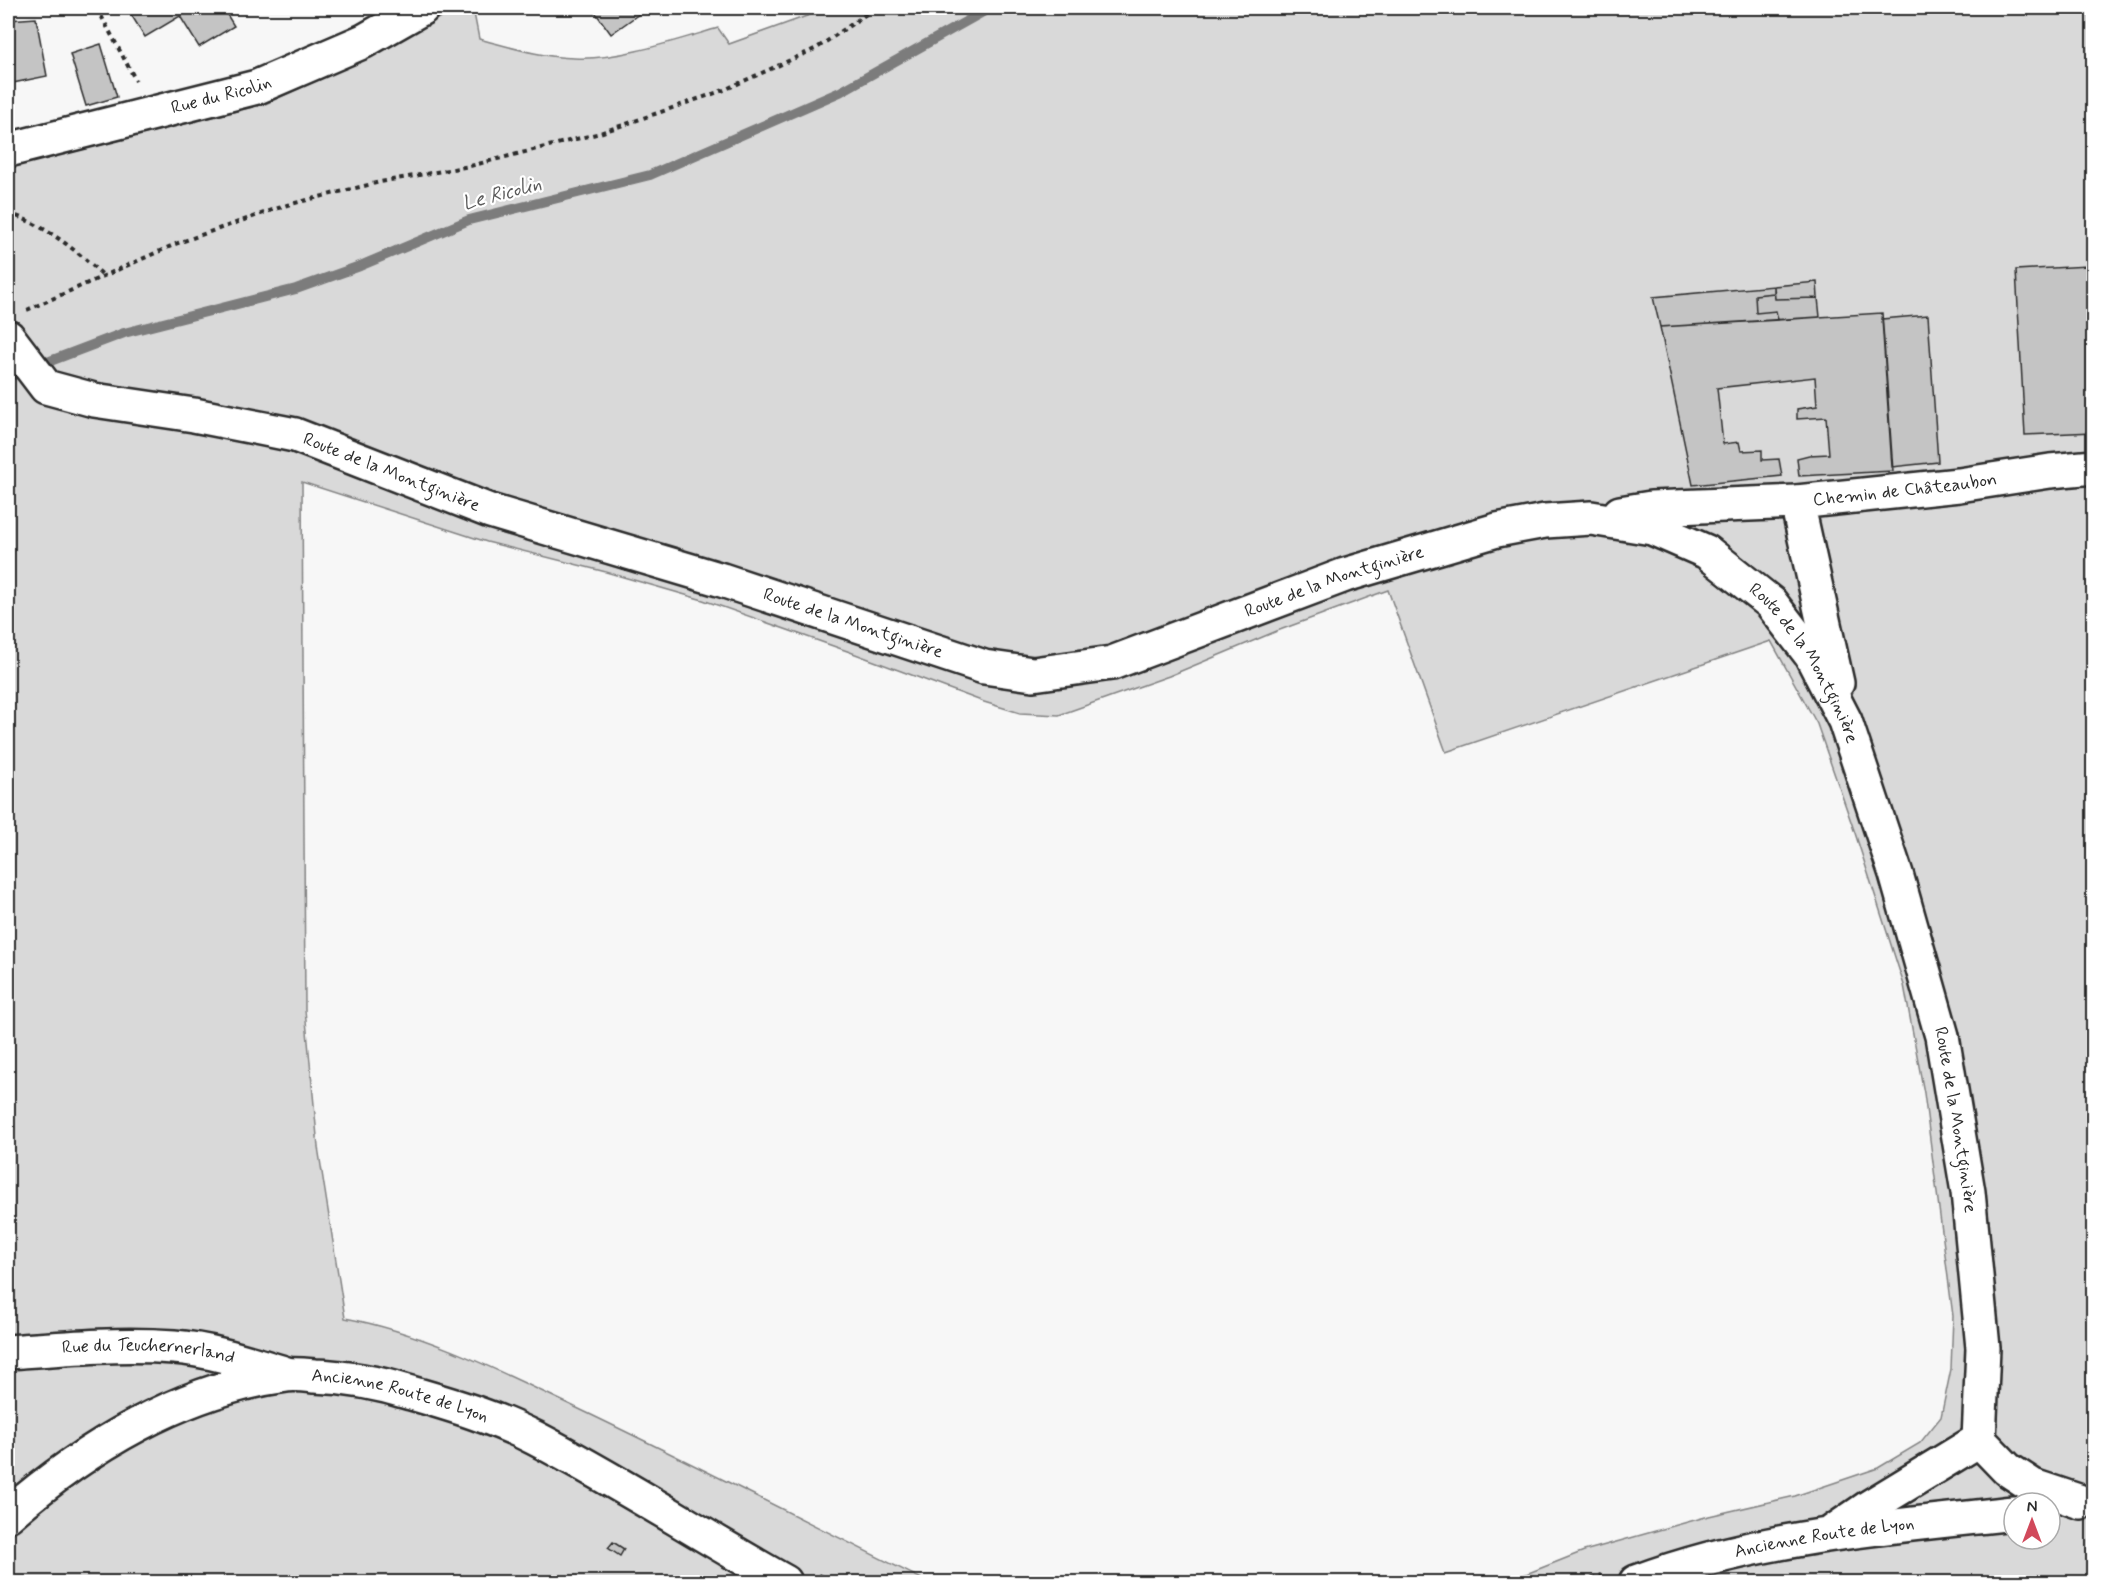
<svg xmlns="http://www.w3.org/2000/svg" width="2101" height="1590" font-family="Mynerve,sans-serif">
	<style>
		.green { fill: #d9d9d9; stroke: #828282; stroke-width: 1.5; fill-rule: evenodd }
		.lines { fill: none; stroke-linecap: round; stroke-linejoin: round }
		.stream { stroke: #7b7b7b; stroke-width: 10 }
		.building { fill: #c4c4c4; stroke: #2b2b2b; stroke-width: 1.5 }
		.street-casing { stroke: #2b2b2b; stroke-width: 38 }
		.path { stroke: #2b2b2b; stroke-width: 4; stroke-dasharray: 4.5 4.5; stroke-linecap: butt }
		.street { stroke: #fff; stroke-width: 33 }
		.labels { text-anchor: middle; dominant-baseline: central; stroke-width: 4.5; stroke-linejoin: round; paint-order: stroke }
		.street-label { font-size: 18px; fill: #2b2b2b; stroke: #fff }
		.water-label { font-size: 20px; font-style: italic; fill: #5a5a5a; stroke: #fff }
	</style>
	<rect width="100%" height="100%" fill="#f7f7f7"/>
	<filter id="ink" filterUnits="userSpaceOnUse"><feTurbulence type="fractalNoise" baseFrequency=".0167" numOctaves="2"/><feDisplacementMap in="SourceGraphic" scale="12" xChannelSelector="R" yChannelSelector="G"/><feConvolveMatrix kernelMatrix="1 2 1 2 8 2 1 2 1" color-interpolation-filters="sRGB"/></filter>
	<g filter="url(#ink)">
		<path class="green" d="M456 8H473L479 39C510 47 541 57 574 58 615 61 677 40 718 28L729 44 818 12 813 8H2093V1582H1506L1584 1551 1709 1516 1795 1496 1878 1468 1920 1443 1941 1417 1951 1369 1953 1316 1924 1093 1904 985 1855 833 1817 724 1771 641 1446 752 1388 590 1277 631 1169 676 1059 715 1020 713 984 702 850 652 703 600 606 572 487 542 302 482 305 1010 318 1147 345 1318C429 1334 505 1374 581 1410 698 1466 813 1525 928 1582H8V338L18 333 8 314V168L265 104 380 52ZM2014 1503H2050V1539H2014Z"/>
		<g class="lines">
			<path class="stream" d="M8 377 124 333 296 289 360 266 469 220 650 175 840 92 990 8"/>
		</g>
		<path class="building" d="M127 8H223L234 26 199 47 180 16 145 37Z
			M592 8H645L646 9 611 34Z
			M36 18 47 76 8 84V20Z
			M101 44 117 97 86 106 70 54Z
			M2088 266 2094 372V432L2025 435 2016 270Z
			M1817 282 1818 298 1775 299 1774 286Z
			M1774 286V293L1755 295 1756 313 1776 311 1778 320 1660 327 1653 297Z
			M1774 293 1775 299 1818 298 1820 317 1778 320 1776 311 1756 313 1755 295Z
			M1882 313 1893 471 1799 476 1797 458 1809 455 1829 454 1826 417 1797 419V409L1817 406 1815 377 1717 388 1723 444 1739 442 1741 451 1762 450V460L1779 459 1782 476 1693 485 1660 327Z
			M1928 315 1938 462 1892 467 1882 319Z
			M613 1542 624 1549 620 1556 608 1548Z"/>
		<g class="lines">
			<defs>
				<g id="street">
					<path id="s1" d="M8 150 257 87 364 41 422 8"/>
					<path id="s2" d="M8 337 46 387 94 400 194 415 295 435 490 511 722 580 984 667 1033 674 1112 663 1345 575 1497 530 1545 521 1591 518 1652 528 1707 552 1771 603 1811 655 1845 721 1896 874 1942 1036 1968 1192 1983 1348 1979 1440 2007 1469 2033 1486 2081 1502"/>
					<path d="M1620 513 1651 508 1797 502"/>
					<path id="s3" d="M1837 683 1797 502 1959 485 2050 471 2094 467"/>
					<path id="s4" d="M8 1352C63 1348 118 1343 174 1347 212 1350 250 1363 287 1374"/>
					<path id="s5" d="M8 1515C86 1447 182 1389 287 1375 295 1374 305 1375 314 1376 348 1377 379 1383 411 1393 453 1405 496 1418 535 1438 620 1482 701 1535 785 1582"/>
					<path d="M1834 1531 1869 1507 1979 1440"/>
					<path id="s6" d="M1636 1582C1759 1536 1885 1527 2014 1513"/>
				</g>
			</defs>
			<use href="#street" class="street-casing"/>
			<path class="path" d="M97 8 136 81
				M8 213C45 225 75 249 104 276
				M27 310 178 243 287 205 380 182 470 166 600 133 724 90 817 48 875 8
				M819 1575 832 1582
				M1583 1582 1602 1575"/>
			<use href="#street" class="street"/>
		</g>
	</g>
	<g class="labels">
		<g class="street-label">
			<text stroke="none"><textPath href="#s1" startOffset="220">Rue du Ricolin</textPath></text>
			<text stroke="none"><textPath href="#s2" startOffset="420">Route de la Montginière</textPath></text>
			<text stroke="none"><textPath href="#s3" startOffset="294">Chemin de Châteaubon</textPath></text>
			<text stroke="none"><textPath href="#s2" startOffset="1410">Route de la Montginière</textPath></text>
			<text stroke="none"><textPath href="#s2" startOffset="906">Route de la Montginière</textPath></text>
			<text stroke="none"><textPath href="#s2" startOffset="1948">Route de la Montginière</textPath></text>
			<text stroke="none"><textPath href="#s2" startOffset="2434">Route de la Montginière</textPath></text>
			<text stroke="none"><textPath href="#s4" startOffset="141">Rue du Teuchernerland</textPath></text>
			<text stroke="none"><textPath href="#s5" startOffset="432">Ancienne Route de Lyon</textPath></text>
			<text stroke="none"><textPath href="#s6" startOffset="194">Ancienne Route de Lyon</textPath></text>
		</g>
		<g class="water-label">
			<text transform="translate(502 194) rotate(-15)">Le Ricolin</text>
		</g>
	</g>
	<rect width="2101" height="1590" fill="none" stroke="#fff" stroke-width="30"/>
	<rect x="15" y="15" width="2071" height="1560" fill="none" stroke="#2b2b2b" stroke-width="2" filter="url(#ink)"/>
	<g transform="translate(2032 1521)"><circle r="28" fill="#ffffff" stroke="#aaaaaa" stroke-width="1.5"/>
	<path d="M0-4.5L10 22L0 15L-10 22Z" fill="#d1495b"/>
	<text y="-9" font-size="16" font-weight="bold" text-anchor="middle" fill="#2b2b2b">N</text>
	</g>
</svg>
